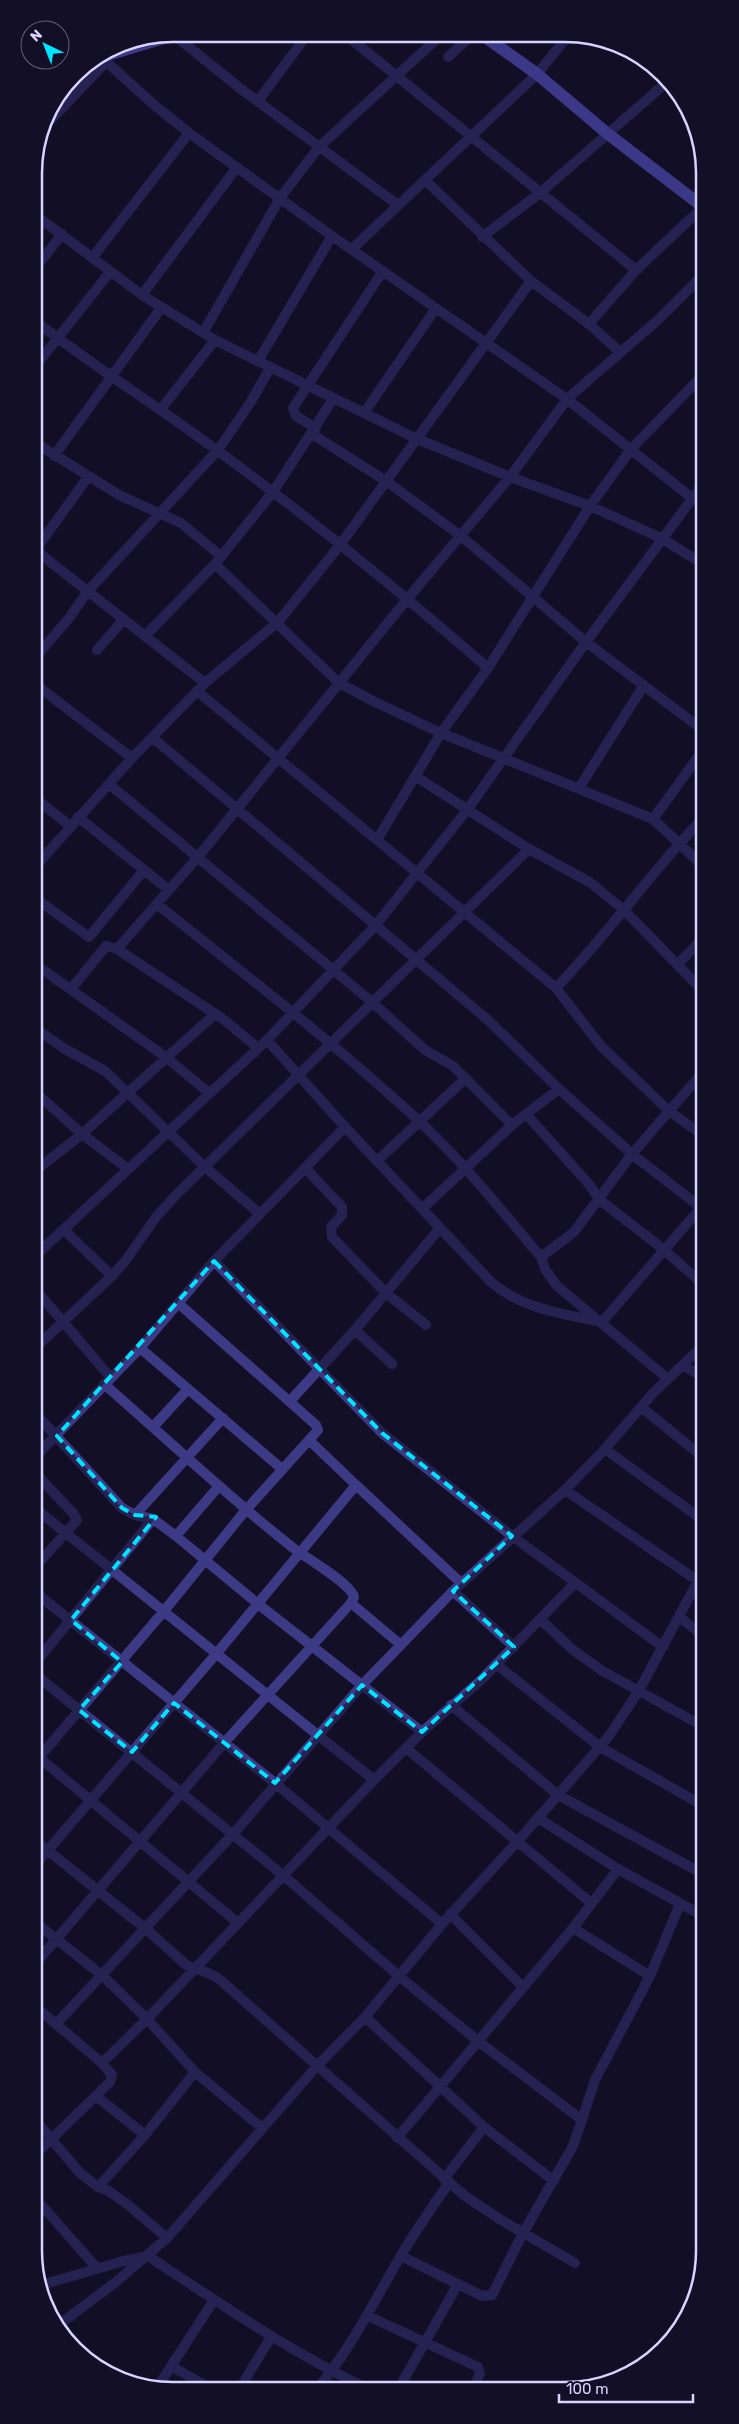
<svg xmlns="http://www.w3.org/2000/svg" width="739" height="2424" font-family="Rubik,sans-serif">
	<style>
		.lines { fill: none; stroke-linecap: round; stroke-linejoin: round }
		.street { stroke: #3d3a85; stroke-width: 10 }
		.secondary { stroke: #6f6bff; stroke-width: 12 }
		.marked { fill: none; stroke: #00e5ff; stroke-width: 4; stroke-dasharray: 10 6; stroke-linejoin: round }
		.rim { fill: none; stroke: #d9d4ff; stroke-width: 2.5 }
	</style>
	<rect width="100%" height="100%" fill="#130f26"/>
	<g class="lines">
		<path class="street" d="M174 35 241 89 398 205
			M346 35 636 270
			M101 57 153 104 189 133 332 236 567 399 692 498
			M448 57 471 36
			M258 101 307 35
			M44 127 106 62
			M425 180 531 281 589 324 620 352
			M34 214 142 295 215 340 415 438 510 477 590 506 661 538 703 564
			M482 237 540 193 668 81
			M352 249 537 74 568 36
			M92 258 189 133
			M34 270 62 234
			M142 295 237 167
			M34 320C90 364 150 401 207 443 304 513 397 589 488 668
			M589 324 636 270 703 207
			M203 333 280 198 319 147 441 35
			M258 361 332 236
			M34 368 110 272
			M161 409 215 340
			M364 413 436 308
			M316 428 296 416 293 408 383 271
			M312 434 386 481 461 536 586 642 703 730
			M34 442 119 495 181 523 221 556
			M54 456 161 308
			M88 477 39 545V553L205 683
			M215 564 339 683 375 702 441 733 653 819 703 866
			M146 635 215 564 273 492 333 399
			M97 650 124 619
			M35 658 69 618 88 591 218 450 250 403 270 368
			M35 684 132 758
			M197 691 556 988 601 1046 669 1111 704 1136
			M153 738 488 1020 559 1089 632 1154 704 1210
			M415 776 529 849 591 883 625 911 704 992
			M109 784 372 1002 425 1050 453 1066 512 1125 526 1114 588 1183 600 1200 663 1249 704 1285
			M579 788 644 685
			M35 798 70 826
			M78 817 169 890
			M653 819 703 750
			M377 840 441 733 488 668 590 506 631 449 703 375
			M35 867 132 758 205 683 278 622 340 545 531 281
			M35 898 89 937 144 870
			M157 904C245 975 336 1044 420 1122 464 1163 502 1211 541 1257
			M117 949 223 1019 258 1048
			M35 964 167 1058 209 1093
			M677 965 703 938
			M556 988C608 934 651 872 703 818
			M71 989 106 946 117 949 198 857 408 598 510 477 567 399 659 319 703 275
			M35 1028 65 1049 105 1071 205 1167 260 1214
			M267 1040 345 1127 491 1282C522 1309 564 1314 602 1322L704 1204
			M35 1092 82 1134 128 1169
			M526 1114 559 1089
			M377 1161 466 1078
			M305 1168 342 1207V1215L331 1227 332 1237 386 1293 426 1325
			M35 1171 82 1134 215 1014
			M423 1208 512 1125
			M64 1230 112 1276
			M35 1256 267 1040 375 926 467 810 586 642 703 484
			M214 1261 382 1433 512 1536 663 1647
			M35 1289 111 1378
			M355 1330 392 1364
			M35 1348 112 1276 126 1260 156 1217 177 1194 529 849
			M140 1348 282 1469
			M683 1365 704 1378
			M668 1379 556 1285 545 1269 541 1257 574 1232 632 1154 704 1071
			M290 1401 355 1330 440 1228
			M641 1407 704 1458
			M35 1413 122 1508 135 1515 153 1519 176 1536 258 1604 422 1732
			M153 1427 187 1390
			M605 1449 704 1521
			M35 1457 140 1348 214 1261 345 1127
			M35 1473 73 1513 77 1520 36 1566
			M356 1485 461 1583
			M565 1490 698 1581
			M36 1509 374 1780
			M135 1515 223 1418
			M176 1536 219 1486
			M453 1591 514 1647
			M36 1593 275 1783 442 1924
			M351 1603 401 1645
			M679 1617 704 1636
			M541 1620 573 1650 601 1670 704 1727
			M36 1662 153 1519
			M496 1664 600 1747 704 1806
			M36 1675 284 1876 400 1977 478 2041 582 2120 573 2146 523 2233 492 2295 482 2296 401 2256
			M451 1705 558 1795 705 1875
			M406 1748 591 1903
			M36 1755 238 1923
			M36 1761 164 1611 245 1511 318 1430 316 1425 178 1303
			M538 1818 618 1869 705 1917
			M36 1841 146 1929 185 1964C197 1971 205 1969 219 1979L465 2196 501 2220 575 2263
			M36 1864 217 1653 356 1485 310 1441
			M450 1914 523 1987
			M36 1923 103 1976 147 2019 195 2072 262 2128
			M573 1928 650 1976
			M36 1963 224 1743 351 1603 354 1597C351 1583 304 1557 292 1547 227 1496 167 1439 104 1384
			M36 2007 102 2063 112 2075 110 2082 36 2154
			M365 2017 484 2127 444 2179
			M56 2024 233 1834 362 1685 453 1591 565 1490 605 1449 654 1392 704 1345
			M102 2063 147 2019 374 1780 422 1732 481 1680 574 1584
			M96 2096 145 2135
			M582 2120 595 2080 650 1976 680 1904
			M36 2121 80 2173 98 2187 107 2190 127 2204 167 2238
			M484 2127 554 2181
			M397 2138 573 1928 618 1869
			M98 2187 145 2135 195 2072
			M36 2199 97 2268
			M41 2285 124 2261 148 2256C219 2303 289 2351 366 2388
			M368 2316 478 2367 480 2373 474 2388
			M61 2323 116 2282 167 2238 317 2066 365 2017 442 1924 518 1841 609 1736 638 1692 704 1570
			M171 2366 210 2388
			M157 2388 214 2300
			M240 2388 271 2337
			M318 2388C351 2348 374 2302 400 2257 415 2232 432 2207 449 2183
			M399 2388 458 2284"/>
		<path class="secondary" d="M484 36 537 74 608 134 703 207
			M101 57 177 34"/>
	</g>
	<path d="M0 0H739V2424H0ZM214 1261 382 1433 512 1536 453 1591 514 1647 422 1732 362 1685 275 1783 174 1703 132 1752 79 1710 122 1662 71 1620 156 1517 135 1515 122 1508 57 1436Z" fill="#130f26" fill-opacity=".55" fill-rule="evenodd"/>
	<path class="marked" d="M214 1261 382 1433 512 1536 453 1591 514 1647 422 1732 362 1685 275 1783 174 1703 132 1752 79 1710 122 1662 71 1620 156 1517 135 1515 122 1508 57 1436Z"/>
	<path d="M0 0H739V2424H0ZM173 42H565A131 131 0 0 1 696 173V2251A131 131 0 0 1 565 2382H173A131 131 0 0 1 42 2251V173A131 131 0 0 1 173 42Z" fill="#130f26" fill-rule="evenodd"/>
	<path class="rim" d="M173 42H565A131 131 0 0 1 696 173V2251A131 131 0 0 1 565 2382H173A131 131 0 0 1 42 2251V173A131 131 0 0 1 173 42Z"/>
	<g transform="translate(45 45) rotate(317)"><circle r="24" fill="#130f26" stroke="#625e7d"/>
	<path d="M0-4L9 19L0 12L-9 19Z" fill="#00e5ff"/>
	<text y="-8" font-size="14" font-weight="bold" text-anchor="middle" fill="#d9d4ff">N</text>
	</g>
	<path d="M559 2394v8h134v-8" fill="none" stroke="#d9d4ff" stroke-width="2.5"/>
	<text x="566" y="2394" font-size="15" fill="#d9d4ff" stroke="#130f26" stroke-width="4" paint-order="stroke">100 m</text>
</svg>
